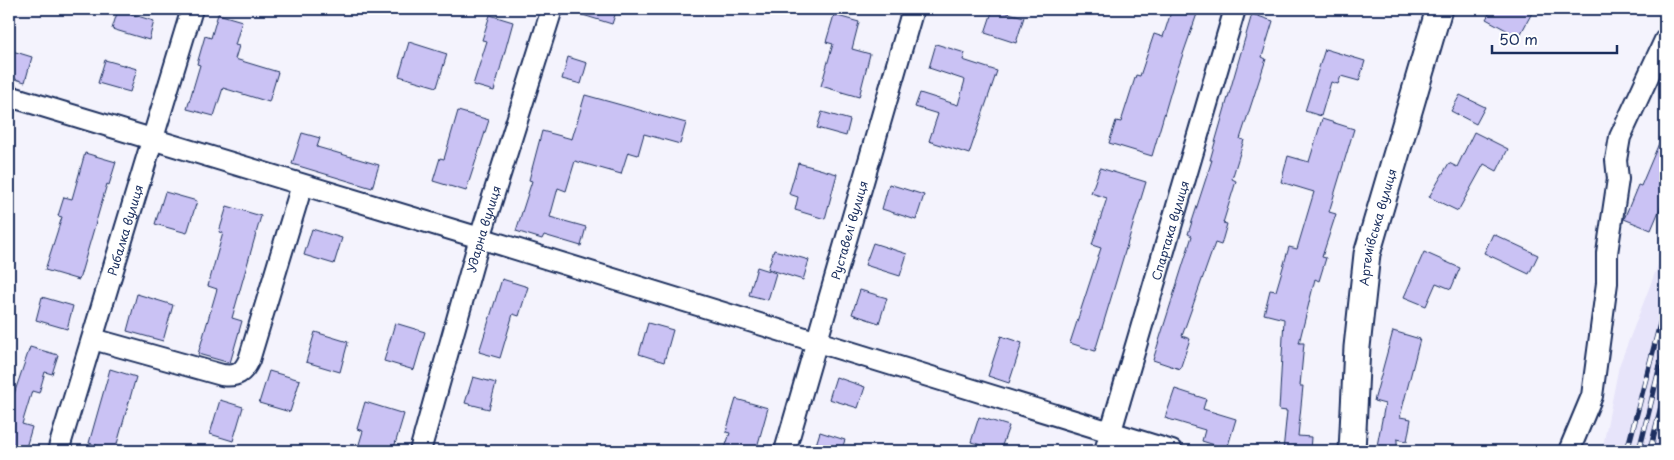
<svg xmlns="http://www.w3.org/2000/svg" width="1674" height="460" font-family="'Playpen Sans',sans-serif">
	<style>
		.built { fill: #e7e4fa }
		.building { fill: #cac2f4; stroke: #1b2f5e }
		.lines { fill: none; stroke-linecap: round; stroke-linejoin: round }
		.minor-casing { stroke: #1b2f5e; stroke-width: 24 }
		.major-casing { stroke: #1b2f5e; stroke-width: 29 }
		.minor { stroke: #fff; stroke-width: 20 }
		.major { stroke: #fff; stroke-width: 25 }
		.rail-casing { stroke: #1b2f5e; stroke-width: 5.5 }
		.rail { stroke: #fff; stroke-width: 4; stroke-dasharray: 11; stroke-linecap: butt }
		.labels { text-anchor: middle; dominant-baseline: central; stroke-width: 4.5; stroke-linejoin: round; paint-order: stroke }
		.street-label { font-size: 12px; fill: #1b2f5e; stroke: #fff }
	</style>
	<rect width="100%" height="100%" fill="#f4f3fd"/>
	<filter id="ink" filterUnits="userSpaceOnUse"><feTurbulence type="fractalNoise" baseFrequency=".02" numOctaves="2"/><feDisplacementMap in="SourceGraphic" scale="10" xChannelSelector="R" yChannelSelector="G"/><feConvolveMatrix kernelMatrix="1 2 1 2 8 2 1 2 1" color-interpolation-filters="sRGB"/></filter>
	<g filter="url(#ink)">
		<path class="built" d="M1665 247V451H1602L1619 366Z"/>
		<path class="building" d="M574 9H617L612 24 573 12Z
			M993 9 1024 17 1016 43 985 33Z
			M1172 9H1190L1198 11 1176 74 1152 156 1109 143 1116 121 1121 122 1136 75 1140 76 1154 34 1163 37Z
			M1492 9H1534L1519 37 1486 19Z
			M118 10 154 21 149 40 112 29Z
			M218 14 242 21 235 45 239 46 235 59 278 72 269 102 223 88 214 116 187 109 200 65 197 64 205 36 211 38Z
			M1252 14 1273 21 1262 57 1266 59 1240 139 1244 140 1232 179 1236 181 1223 223 1227 224 1221 245 1215 243 1182 336 1190 339 1180 369 1153 360 1192 236 1188 234 1212 160H1210Z
			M490 15 513 22 494 91 473 85 487 41 482 40Z
			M834 15 859 22 852 49 870 54 859 97 821 86 833 44 826 42Z
			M409 42 447 54 437 87 399 76Z
			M936 44 965 53 963 60 997 71 969 154 929 141 938 114 915 107 920 93 958 105 965 80 929 68Z
			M1325 49 1365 61 1359 81 1341 76 1338 84 1331 82 1321 116 1305 111Z
			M9 50 32 57 25 82 9 77Z
			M568 57 587 63 581 84 562 79Z
			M105 60 137 69 130 92 98 83Z
			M585 95 686 123 680 144 644 134 638 155 628 152 621 174 575 161 566 191 558 188 550 217 586 227 581 246 544 235 542 239 516 231 532 181 529 180 542 131 572 139Z
			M1460 95 1485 107 1476 124 1451 111Z
			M458 111 489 120 466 191 433 181 440 158 444 159Z
			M822 112 850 120 846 136 817 128Z
			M1322 119 1354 129 1329 212 1336 214 1322 257 1326 258 1319 281 1315 279 1299 343H1304L1300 386H1303L1298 436 1311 437 1310 451H1283L1287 411 1279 410 1284 319 1264 314 1270 290 1276 291 1289 247 1297 249 1314 192 1281 182 1288 156 1309 162Z
			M1665 129V197L1651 230 1624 219 1638 185 1641 186Z
			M1474 132 1508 149 1497 171 1484 164 1458 211 1429 197 1449 163 1457 167Z
			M302 133 320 138 317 147 379 165 372 188 292 164Z
			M85 153 116 162 109 185 107 184 79 280 45 270 62 217 58 216 64 197 72 199Z
			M798 163 837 174 825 219 795 210 798 197 789 194Z
			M1100 168 1146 182 1095 351 1070 343 1101 248 1092 245 1107 198 1091 193Z
			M889 184 924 195 916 220 882 209Z
			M165 192 197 201 187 233 155 224Z
			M227 206 261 216 232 318 242 321 230 363 198 354 217 289 208 286 223 233 219 232Z
			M312 229 342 238 334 264 304 255Z
			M1493 234 1538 255 1529 274 1484 253Z
			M873 243 907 254 900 276 865 265Z
			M774 250 809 260 803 280 768 269Z
			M1424 252 1460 268 1451 289 1436 283 1426 306 1404 297Z
			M757 267 776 273 768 300 749 295Z
			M502 279 528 287 519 316 513 314 500 358 479 352Z
			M860 290 887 298 879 323 852 314Z
			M137 294 173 305 163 341 127 331Z
			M42 297 73 306 67 329 36 320Z
			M395 323 425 332 414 370 384 361Z
			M648 323 673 330 664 362 639 354Z
			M1393 331 1420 339 1400 417 1411 419 1407 441 1397 439V451H1376L1385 404 1374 401Z
			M315 332 348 342 340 372 306 362Z
			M1001 336 1022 343 1009 383 988 376Z
			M30 347 58 355 52 374 45 372 39 393 32 391 22 424 32 427 25 451H9V393L14 394Z
			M110 369 136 377 115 451 89 443Z
			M269 371 300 380 290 412 259 403Z
			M473 377 496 383 489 409 465 403Z
			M836 377 865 387 858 408 829 399Z
			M1175 389 1206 399 1203 409 1236 419 1227 449 1202 441 1205 430 1165 418Z
			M736 399 768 408 756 451H724L730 433 726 432Z
			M220 400 243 407 233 441 210 434Z
			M365 402 404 414 393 451H357L363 431 357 429Z
			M979 417 1009 426 1000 451 971 442Z
			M820 432 845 440 841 451H814Z"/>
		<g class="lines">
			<defs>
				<g id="minor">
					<path d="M9 96 480 238 1172 451"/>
					<path d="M93 339 222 375C237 377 243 373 249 360L302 185"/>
					<path id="s1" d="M58 451 192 9"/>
					<path id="s2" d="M420 451 480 238 552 9"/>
					<path id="s3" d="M785 451 913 9"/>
					<path id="s4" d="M1105 451 1235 9"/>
					<path d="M1569 451 1592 396 1607 283V253L1618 179 1616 160 1620 137 1665 40"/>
				</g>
				<g id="major">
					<path id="s5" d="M1352 451 1357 347 1367 254 1439 9"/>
				</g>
			</defs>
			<use href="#minor" class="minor-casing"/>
			<use href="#major" class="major-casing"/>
			<use href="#minor" class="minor"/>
			<use href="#major" class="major"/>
			<defs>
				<path id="rail" d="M1627 451 1665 305
					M1639 451 1665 346
					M1650 451 1665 391
					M1663 451 1665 441"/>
			</defs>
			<use href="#rail" class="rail-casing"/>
			<use href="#rail" class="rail"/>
		</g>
	</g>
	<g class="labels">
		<g class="street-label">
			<text stroke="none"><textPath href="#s5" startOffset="226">Артемівська вулиця</textPath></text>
			<text stroke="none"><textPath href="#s2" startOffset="231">Ударна вулиця</textPath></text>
			<text stroke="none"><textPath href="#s1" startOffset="231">Рибалка вулиця</textPath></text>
			<text stroke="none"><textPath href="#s3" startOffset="230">Руставелі вулиця</textPath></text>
			<text stroke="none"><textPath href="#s4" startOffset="230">Спартака вулиця</textPath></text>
		</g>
	</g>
	<rect width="1674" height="460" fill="none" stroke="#fff" stroke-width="30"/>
	<rect x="15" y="15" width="1644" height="430" fill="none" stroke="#1b2f5e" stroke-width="2" filter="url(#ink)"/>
	<path d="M1492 45v8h125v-8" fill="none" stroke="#1b2f5e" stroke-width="2.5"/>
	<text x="1499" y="45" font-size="15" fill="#1b2f5e" stroke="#ffffff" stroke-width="4" paint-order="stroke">50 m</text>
</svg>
